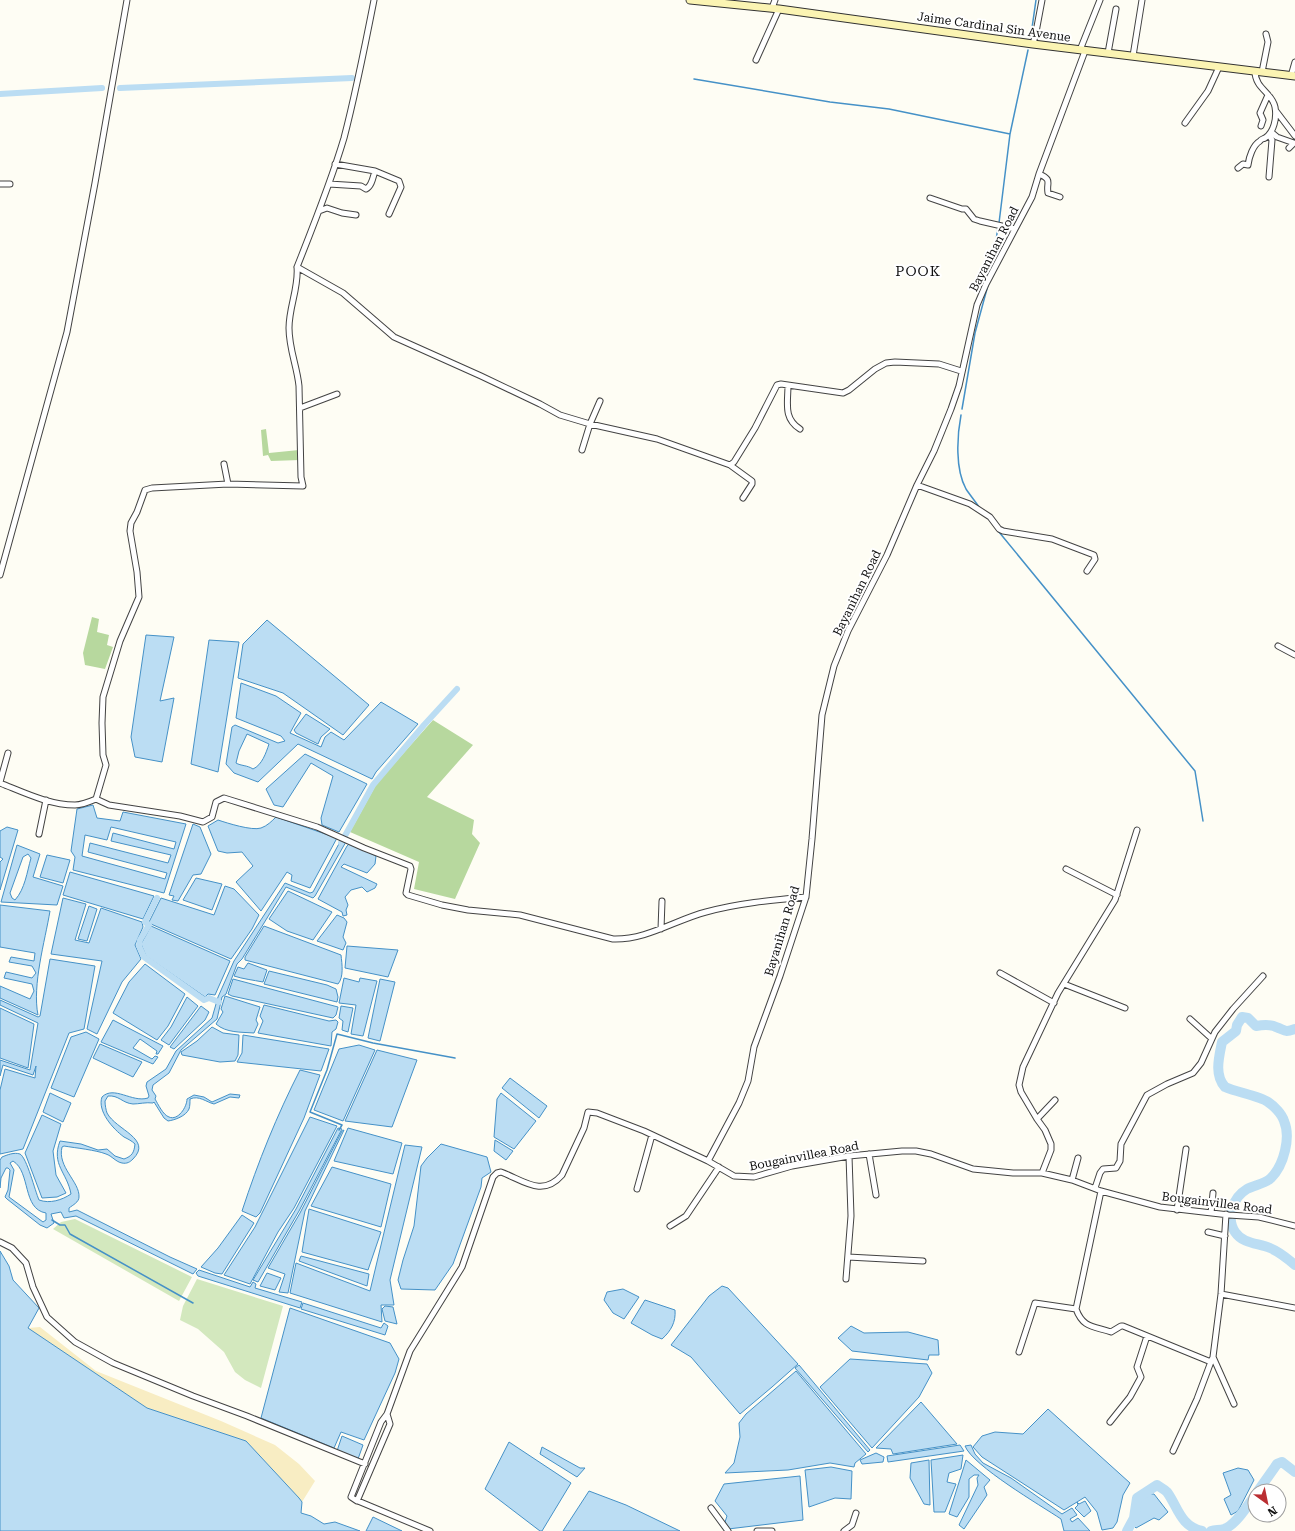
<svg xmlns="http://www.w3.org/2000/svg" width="1295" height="1531" font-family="'Roboto Serif',serif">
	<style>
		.green { fill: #d3e8be }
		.forest { fill: #b7d89e }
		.sand { fill: #f8edc3 }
		.water { fill: #bbddf3; stroke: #4591c7; fill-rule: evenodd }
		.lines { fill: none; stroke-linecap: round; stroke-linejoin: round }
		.stream { stroke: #4591c7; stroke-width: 1.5 }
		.canal { stroke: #bbddf3; stroke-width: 6 }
		.river { stroke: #bbddf3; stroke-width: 10 }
		.minor-casing { stroke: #434343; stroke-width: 7 }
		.secondary-casing { stroke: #323232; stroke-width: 9 }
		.minor { stroke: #fff; stroke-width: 5 }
		.secondary { stroke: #fbf4b3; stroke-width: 7 }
		.labels { text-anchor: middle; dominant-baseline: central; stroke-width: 4; stroke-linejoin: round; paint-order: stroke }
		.street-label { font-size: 12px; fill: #101010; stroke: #fff }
		.quarter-label { font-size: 14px; letter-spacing: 1px; fill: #101010; stroke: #fff }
	</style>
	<rect width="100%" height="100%" fill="#fefdf4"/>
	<path class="green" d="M75 1219 192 1277 179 1301 53 1229 61 1222Z
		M197 1279 283 1306 261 1388 245 1380 235 1372 224 1352 198 1329 180 1320 183 1306Z"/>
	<path class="forest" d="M266 429 269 453 299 450 300 460 271 461 268 455 263 456 261 430Z
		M92 617 99 619 97 632 109 635 107 645 113 647 105 669 85 665 83 653Z
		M433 720 473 745 427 797 474 820 472 834 480 843 455 899 414 889 419 862 350 832 377 783Z"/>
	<path class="sand" d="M40 1327 96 1371 221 1421 275 1445 299 1464 315 1481 302 1502 246 1441 147 1408 28 1328Z"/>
	<path class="water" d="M267 620 369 705 343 735 283 693 238 678 243 644Z
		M146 635 174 637 160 701 174 698 162 762 135 757 131 737Z
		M209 640 239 642 218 772 191 764Z
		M241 683 276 696 301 713 290 733 321 747 325 737 331 732 344 740 381 702 418 724 376 772 372 779 298 744 258 782 234 773 226 764 232 727 235 725 278 743 285 741 281 736 236 718ZM247 734 269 744C266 753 262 765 253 769 247 765 241 766 236 763L239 751Z
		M306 714 330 729 321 737 318 744 296 733 294 730Z
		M305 754 367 784 339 832 322 825 321 818 333 776 311 763 283 807 274 805 266 789Z
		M93 805 97 818 120 821 123 812 186 824 164 893 73 870 75 857 71 851 77 809ZM111 827 176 842 174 849 113 833 111 841 171 855 168 863 90 843 88 852 167 873 165 879 82 856 85 835 107 840Z
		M276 817 337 838 310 888 291 881 292 875 287 872 261 911 236 882 253 866 242 852 227 853 218 851 208 826 218 820C227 823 252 831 261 828 267 826 272 821 276 817Z
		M193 824 200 827 211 854 201 874 193 875 178 901 172 900 174 896 169 895Z
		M7 827 18 830 0 890V862L3 859 0 857V831Z
		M342 838 347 840 315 896 313 898 286 887 242 959 237 964 226 994 222 997 217 1019 181 1050 169 1073 153 1085 152 1090 156 1096 155 1099C158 1104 163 1115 169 1117 178 1121 187 1107 187 1099L194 1095 204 1097 212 1102 230 1094 240 1095 239 1098 230 1097 214 1104C206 1102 199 1095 190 1099 190 1102 190 1106 189 1109 186 1116 175 1120 168 1121L164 1118 154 1102 153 1103C146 1102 139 1104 133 1104 122 1103 119 1095 108 1096L105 1101C105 1105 106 1110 107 1113 116 1130 153 1139 133 1159 130 1162 127 1164 122 1163 116 1162 112 1156 106 1154 96 1150 76 1148 64 1146L62 1147C57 1167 80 1182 79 1197 79 1202 73 1205 69 1208V1212L77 1210 170 1257 197 1269 193 1274 76 1216 64 1218 61 1212 51 1214 54 1223 47 1228 40 1225 7 1199 5 1197 8 1190 10 1170 8 1168H6L1 1178 0 1188V1160L2 1157C7 1155 14 1152 20 1154 27 1158 35 1191 39 1200 50 1204 62 1200 71 1194 67 1172 51 1165 60 1141L81 1144 98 1150 107 1149 115 1156 124 1159C132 1156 134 1153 135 1144 132 1141 128 1139 124 1137 113 1129 97 1111 102 1097 114 1085 132 1103 148 1098L149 1096 146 1086 147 1082 166 1069 176 1051 212 1018 218 997 234 961 285 883 310 893 313 892ZM13 1161C31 1172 22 1209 46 1213V1220L43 1222 9 1197 14 1170 10 1163Z
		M350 843 376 856 375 864 367 873 344 864 341 867 377 884 375 888 367 892 362 887 351 890 345 897 348 905 346 910 347 915 343 916 342 912 318 899 347 846Z
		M17 845 40 854 33 877 63 886 57 905 1 902ZM28 854 31 858C27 872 25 889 15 900L12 898 10 893 23 857Z
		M47 855 70 860 63 883 40 877Z
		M70 872 154 896 143 919 63 895Z
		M196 878 222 884 212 910 183 900Z
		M225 886 234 889 259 915 252 929 231 959 151 924 149 922 161 898 214 915Z
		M288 891 332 912 313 940 287 931 269 919Z
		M63 898 86 904 75 940 89 943 101 908 142 922 143 927 135 945 141 959 122 982 97 1034 87 1029 102 961 51 954Z
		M0 905 50 911C45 941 32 985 38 1015L0 998V986L30 999 34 991 32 984 4 978 6 972 32 978 36 973 32 966 9 962 11 957 34 961 35 953 0 947Z
		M89 906 97 909 87 941 78 939Z
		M337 915 344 918 347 922 343 937 346 943 343 950 317 941Z
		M151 926 230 961 215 995 208 994 205 997 146 956 141 944Z
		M264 926 341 955C342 964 344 977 338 984L245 960V957Z
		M347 946 398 950 388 977 345 968Z
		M50 959 95 966 84 1029 69 1033 23 1149 0 1154V1090L5 1069 35 1078 36 1066 33 1075 3 1065 0 1076V1060L30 1070 38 1023 0 1005V1000L38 1017 40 1016Z
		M248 963 267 970 263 982C253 980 243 979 234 976L238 967 244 969Z
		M145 964 185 994 168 1026 157 1040 113 1013 129 982Z
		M269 971 327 985 336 989 338 997 337 1002 264 984Z
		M344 978 359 982 360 978 377 981 363 1036 351 1034 356 1005 339 1003Z
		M233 979 338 1007 336 1015 333 1018 232 996 228 994Z
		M380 979 395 982 380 1041 368 1038Z
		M225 996 260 1007 256 1020 258 1024 254 1033C241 1032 226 1033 216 1024L223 1012 221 1009Z
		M187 997 198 1006 169 1045 161 1040 171 1027Z
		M264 1005 329 1021 336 1020 338 1022 336 1029 332 1032 331 1046 258 1033 263 1021 260 1016Z
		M201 1006 209 1012 205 1020 174 1049 170 1047Z
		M341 1006 353 1008 348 1032 342 1030 343 1021 339 1018Z
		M0 1008 34 1024 28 1068 0 1058Z
		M113 1020 163 1046 158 1054H156L157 1051 140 1039 133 1048 152 1059 155 1056 158 1057 153 1064 101 1042Z
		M212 1027 223 1033 239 1035 238 1055 235 1061 220 1062 182 1055 181 1052 197 1041Z
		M86 1032 99 1039 74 1097 51 1088 71 1037Z
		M243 1035 329 1049 321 1071 237 1062 242 1053Z
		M100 1044 142 1062 133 1077 93 1058Z
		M359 1045 375 1050 343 1121 314 1110 339 1049Z
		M377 1050 417 1060 392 1127 345 1121Z
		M300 1070 320 1075 304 1118 260 1213 256 1217 242 1211C258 1162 277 1115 300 1070Z
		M510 1078 547 1106 539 1118 502 1088Z
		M50 1093 71 1103 63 1122 43 1112Z
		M501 1093 536 1121 514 1149 494 1137 497 1099Z
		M42 1115 61 1124 53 1151 56 1175 66 1193 57 1197 42 1198 25 1153Z
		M310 1117 337 1126 294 1208 278 1232 250 1284 224 1275 255 1227Z
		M338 1128 342 1129 299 1211 258 1282 253 1280 296 1209Z
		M348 1128 402 1143 393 1174 334 1161Z
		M344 1130 305 1211 288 1293 279 1292 285 1274 268 1268 300 1213 342 1131Z
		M495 1140 513 1151 506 1160 494 1151Z
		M441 1144 487 1157 491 1172 482 1178 481 1187 453 1264 435 1290 401 1289 398 1280 403 1260 414 1226 421 1166 427 1158Z
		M405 1145 422 1147 390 1280 394 1305H381L382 1322 290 1293 296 1263 370 1291Z
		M332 1167 391 1184 381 1227 311 1206Z
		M309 1209 381 1232 368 1270 302 1252Z
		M242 1215 254 1223 222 1274 215 1273 201 1267 218 1248Z
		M0 1251 9 1266 13 1280 39 1308 28 1328 147 1408 246 1441 299 1498 302 1502 301 1513 311 1516 324 1524 335 1522 360 1531H0Z
		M301 1256 369 1274 367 1286 299 1261Z
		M199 1270 250 1287 253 1282 256 1284 255 1288 302 1302 300 1308 198 1276 196 1273Z
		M267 1273 281 1278 275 1290 260 1286Z
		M722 1286 728 1288 798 1364 772 1387 740 1414 691 1357 671 1345 709 1296Z
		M623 1289 639 1297 624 1319 613 1313 604 1300 607 1292Z
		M645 1300 675 1310C676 1322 671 1331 662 1339L652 1335 631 1323Z
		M303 1303 381 1328 384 1323 388 1326 385 1335 301 1309Z
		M385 1306 393 1307 397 1324 385 1321 382 1309Z
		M290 1308 390 1343 399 1359 395 1373 364 1440 341 1432 334 1448 261 1418Z
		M851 1326 864 1333 908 1332 938 1340 939 1355H929L928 1360 852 1351 838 1338Z
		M850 1359 927 1364 932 1373 919 1397 872 1448 820 1387Z
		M799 1365 870 1450 868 1452 795 1368Z
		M796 1371 866 1454 855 1463 854 1467 830 1463 788 1470 725 1473 734 1463 740 1437 739 1423 746 1414Z
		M921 1402 957 1444 893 1454 891 1449 876 1448Z
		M1048 1409 1130 1483 1123 1495 1117 1522 1113 1528 1102 1530 1097 1512 1085 1497 1077 1502 1079 1504 1085 1501 1091 1511 1084 1517 1075 1508 1078 1505 1077 1502 1064 1510 982 1457 973 1447 982 1436 995 1432 1023 1434Z
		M342 1436 363 1445 358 1459 337 1451Z
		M509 1442 571 1483 542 1531H540L485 1489Z
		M960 1445 964 1451 888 1462 887 1456Z
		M971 1445 975 1454 983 1463 1011 1478 1062 1514 1072 1508 1077 1515 1070 1519 1072 1522 1078 1518 1090 1531H1064L1061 1519C1040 1505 973 1466 965 1446Z
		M542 1447 580 1468H585L577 1477 540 1454Z
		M876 1453 884 1457 883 1462 862 1464 860 1460Z
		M963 1455 961 1469 949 1473 947 1482 956 1484 945 1512H934L931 1460Z
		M929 1460 930 1505 924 1504 910 1478 911 1463Z
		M966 1460 990 1480 984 1487 987 1495 964 1529 959 1525 978 1485 977 1478 979 1475H974L969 1479V1497L957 1517 949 1514Z
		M831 1467 852 1471 851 1499 835 1498 809 1507 805 1470Z
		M1238 1468 1248 1470 1254 1480 1238 1511 1231 1515 1224 1499 1231 1495 1223 1473Z
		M800 1476 803 1520 728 1529 724 1525 727 1516 715 1501 724 1484Z
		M589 1491 626 1505 680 1531H563Z
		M1148 1494H1154L1168 1512 1159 1520 1154 1518 1136 1528 1134 1526 1140 1500Z
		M373 1517 402 1531H366Z"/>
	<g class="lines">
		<path class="stream" d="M1031 35 1036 0
			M694 79 830 102 889 109 1010 134
			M999 223 1010 134 1028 50
			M993 260 998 227
			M987 277 992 265
			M962 409 975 333 988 285
			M961 415C957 436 955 469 966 489 970 495 975 501 979 507
			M999 532 1195 771 1203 821
			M339 1130 342 1125 310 1112 327 1070 337 1034 373 1043 455 1058
			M52 1220 60 1225H65L70 1234 193 1303"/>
		<path class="canal" d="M120 88 352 78
			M0 94 102 88
			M341 843 373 785 424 725 457 689
			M157 898 145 922 149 925 140 940 139 946 144 957 204 1000 209 998 219 1002"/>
		<path class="river" d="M1295 1029C1284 1033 1285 1030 1276 1027 1270 1024 1262 1025 1256 1026L1248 1018 1242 1017 1237 1025 1236 1031 1222 1042C1219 1057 1214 1075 1225 1087 1236 1092 1260 1096 1268 1102 1274 1106 1282 1114 1284 1121 1291 1137 1284 1165 1271 1178 1265 1184 1254 1185 1247 1189 1232 1198 1226 1218 1235 1232 1243 1244 1258 1243 1270 1248 1280 1252 1287 1258 1295 1265
			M1258 1491 1277 1464 1282 1462 1295 1472
			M1127 1531 1134 1518 1137 1498 1157 1485C1160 1487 1164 1489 1167 1492 1178 1507 1180 1526 1202 1531
			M1211 1531C1215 1530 1220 1530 1224 1529 1236 1525 1248 1505 1255 1495"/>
		<defs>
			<path id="minor" d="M772 8 775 0
				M1033 44 1036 32 1042 0
				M1080 50 1100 0
				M1108 53 1116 9
				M1133 56 1142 0
				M756 60 779 9
				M1262 72 1268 42 1266 34
				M1291 76 1295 62
				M1276 111 1295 136
				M1185 123 1208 91 1219 67
				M1261 126 1263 120 1260 113 1268 95
				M1271 132 1277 137 1294 143 1289 148
				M1269 135 1272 140 1269 177
				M335 164 375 171 399 181 401 187 389 214
				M1238 168 1243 164 1248 165C1249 157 1253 145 1260 141 1261 139 1263 139 1265 138 1274 132 1277 118 1275 107 1272 92 1255 89 1255 71
				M1039 174C1053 180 1046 182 1048 193L1060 197
				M0 184H10
				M329 184 361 186 366 189C372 186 373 177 375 171
				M930 198 962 209H966L974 219 980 221 1015 229
				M319 211 327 208 342 213 356 215
				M297 267 343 293 394 337 481 376 540 404 560 415 590 424 657 439 730 465 734 462 755 428 777 385 781 384 843 393 849 390 875 369 886 363 895 362 939 364 961 371
				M788 385C788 403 783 418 800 429
				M300 408 337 394
				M582 450 590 424 600 401
				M224 464 228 484
				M730 465 752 481V484L743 498
				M917 485 970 504 990 517 999 529 1003 531 1052 539 1094 555 1095 559 1087 571
				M0 575 67 332 95 183 127 0
				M1278 646 1295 655
				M0 782 8 753
				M0 783C23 792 49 805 75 805 82 805 89 802 96 799L106 765 103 755 102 723 103 697 120 641 139 597 137 572 130 531 131 523 137 512 145 490 152 488 228 484 303 486 301 477 299 386C297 366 289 349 289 328 289 307 299 287 297 267 314 224 331 182 344 138 356 92 365 46 374 0
				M96 799 109 805 180 816 203 822 212 817 216 802 224 798 317 827 364 848 410 866 411 869 406 893 408 895 442 905 468 910 520 915 613 939C647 940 675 920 706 912 738 903 773 900 806 897
				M39 834 46 800
				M1066 869 1117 895
				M661 929 662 901
				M1000 973 1054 1003
				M1064 984 1125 1008
				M1190 1019 1211 1038
				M1037 1119 1055 1100
				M869 1154 876 1195
				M708 1161 739 1103 748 1081 754 1047 780 976 806 897 812 839 822 715 834 666 848 631 887 555 917 485 934 451 951 409 959 386 977 305 986 284 1032 197 1039 174 1085 51
				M1042 1173 1051 1150V1144L1045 1130 1037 1119 1021 1092 1019 1085 1023 1067 1058 993 1115 900 1137 830
				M1072 1180 1078 1158
				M1095 1188 1100 1173 1103 1169 1116 1168 1120 1161 1121 1144 1147 1095 1167 1084 1193 1073 1201 1063 1215 1032 1233 1009 1263 976
				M637 1189 652 1135
				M1101 1191 1076 1309C1083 1328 1093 1326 1111 1332L1121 1326H1123L1211 1362
				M1177 1210 1186 1149
				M1211 1213 1213 1193
				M1226 1214 1221 1294 1213 1357 1234 1404
				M670 1226 686 1216 719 1167
				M1208 1232 1225 1236
				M0 1242 12 1248 26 1263 33 1287 47 1317 75 1342 113 1363 193 1396 247 1416 365 1464
				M848 1257 923 1261
				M846 1279 851 1216 849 1156
				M1221 1294 1295 1308
				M1019 1352 1035 1303 1076 1309
				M387 1414 390 1424 357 1501 351 1497 381 1422 387 1414 410 1351 462 1267 493 1177 497 1173 501 1172C523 1180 542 1198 562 1175L584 1128 588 1112 597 1113 644 1131 708 1161 734 1176 754 1177 792 1166 849 1156 902 1151H916L931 1154 973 1169 1013 1173H1042L1072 1180 1101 1191 1160 1207 1229 1215 1259 1217 1295 1226
				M1110 1422 1130 1397 1141 1377 1137 1367 1147 1336
				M1173 1451 1197 1399 1212 1359
				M358 1501 430 1531
				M711 1508 728 1531
				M757 1531H772
				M844 1531 852 1525 856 1513"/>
			<path id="secondary" d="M690 0 779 9 1033 44 1295 76"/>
		</defs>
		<use href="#minor" class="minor-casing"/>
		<use href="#secondary" class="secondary-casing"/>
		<use href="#minor" class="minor"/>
		<use href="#secondary" class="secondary"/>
	</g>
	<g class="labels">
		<g class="street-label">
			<text transform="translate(994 27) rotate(8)">Jaime Cardinal Sin Avenue</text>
			<text transform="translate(994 249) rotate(-63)">Bayanihan Road</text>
			<text transform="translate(857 593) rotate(-64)">Bayanihan Road</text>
			<text transform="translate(782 931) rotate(-73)">Bayanihan Road</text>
			<text transform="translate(804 1156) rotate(-11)">Bougainvillea Road</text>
			<text transform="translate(1217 1203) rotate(7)">Bougainvillea Road</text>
		</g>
		<g class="quarter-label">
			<text x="918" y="271">POOK</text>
		</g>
	</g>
	<g transform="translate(1267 1503) rotate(147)"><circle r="19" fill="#ffffff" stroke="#9f9f9f"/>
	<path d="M0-3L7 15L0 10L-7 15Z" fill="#ba2e32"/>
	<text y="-6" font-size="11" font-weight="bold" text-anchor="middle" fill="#101010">N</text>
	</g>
</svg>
